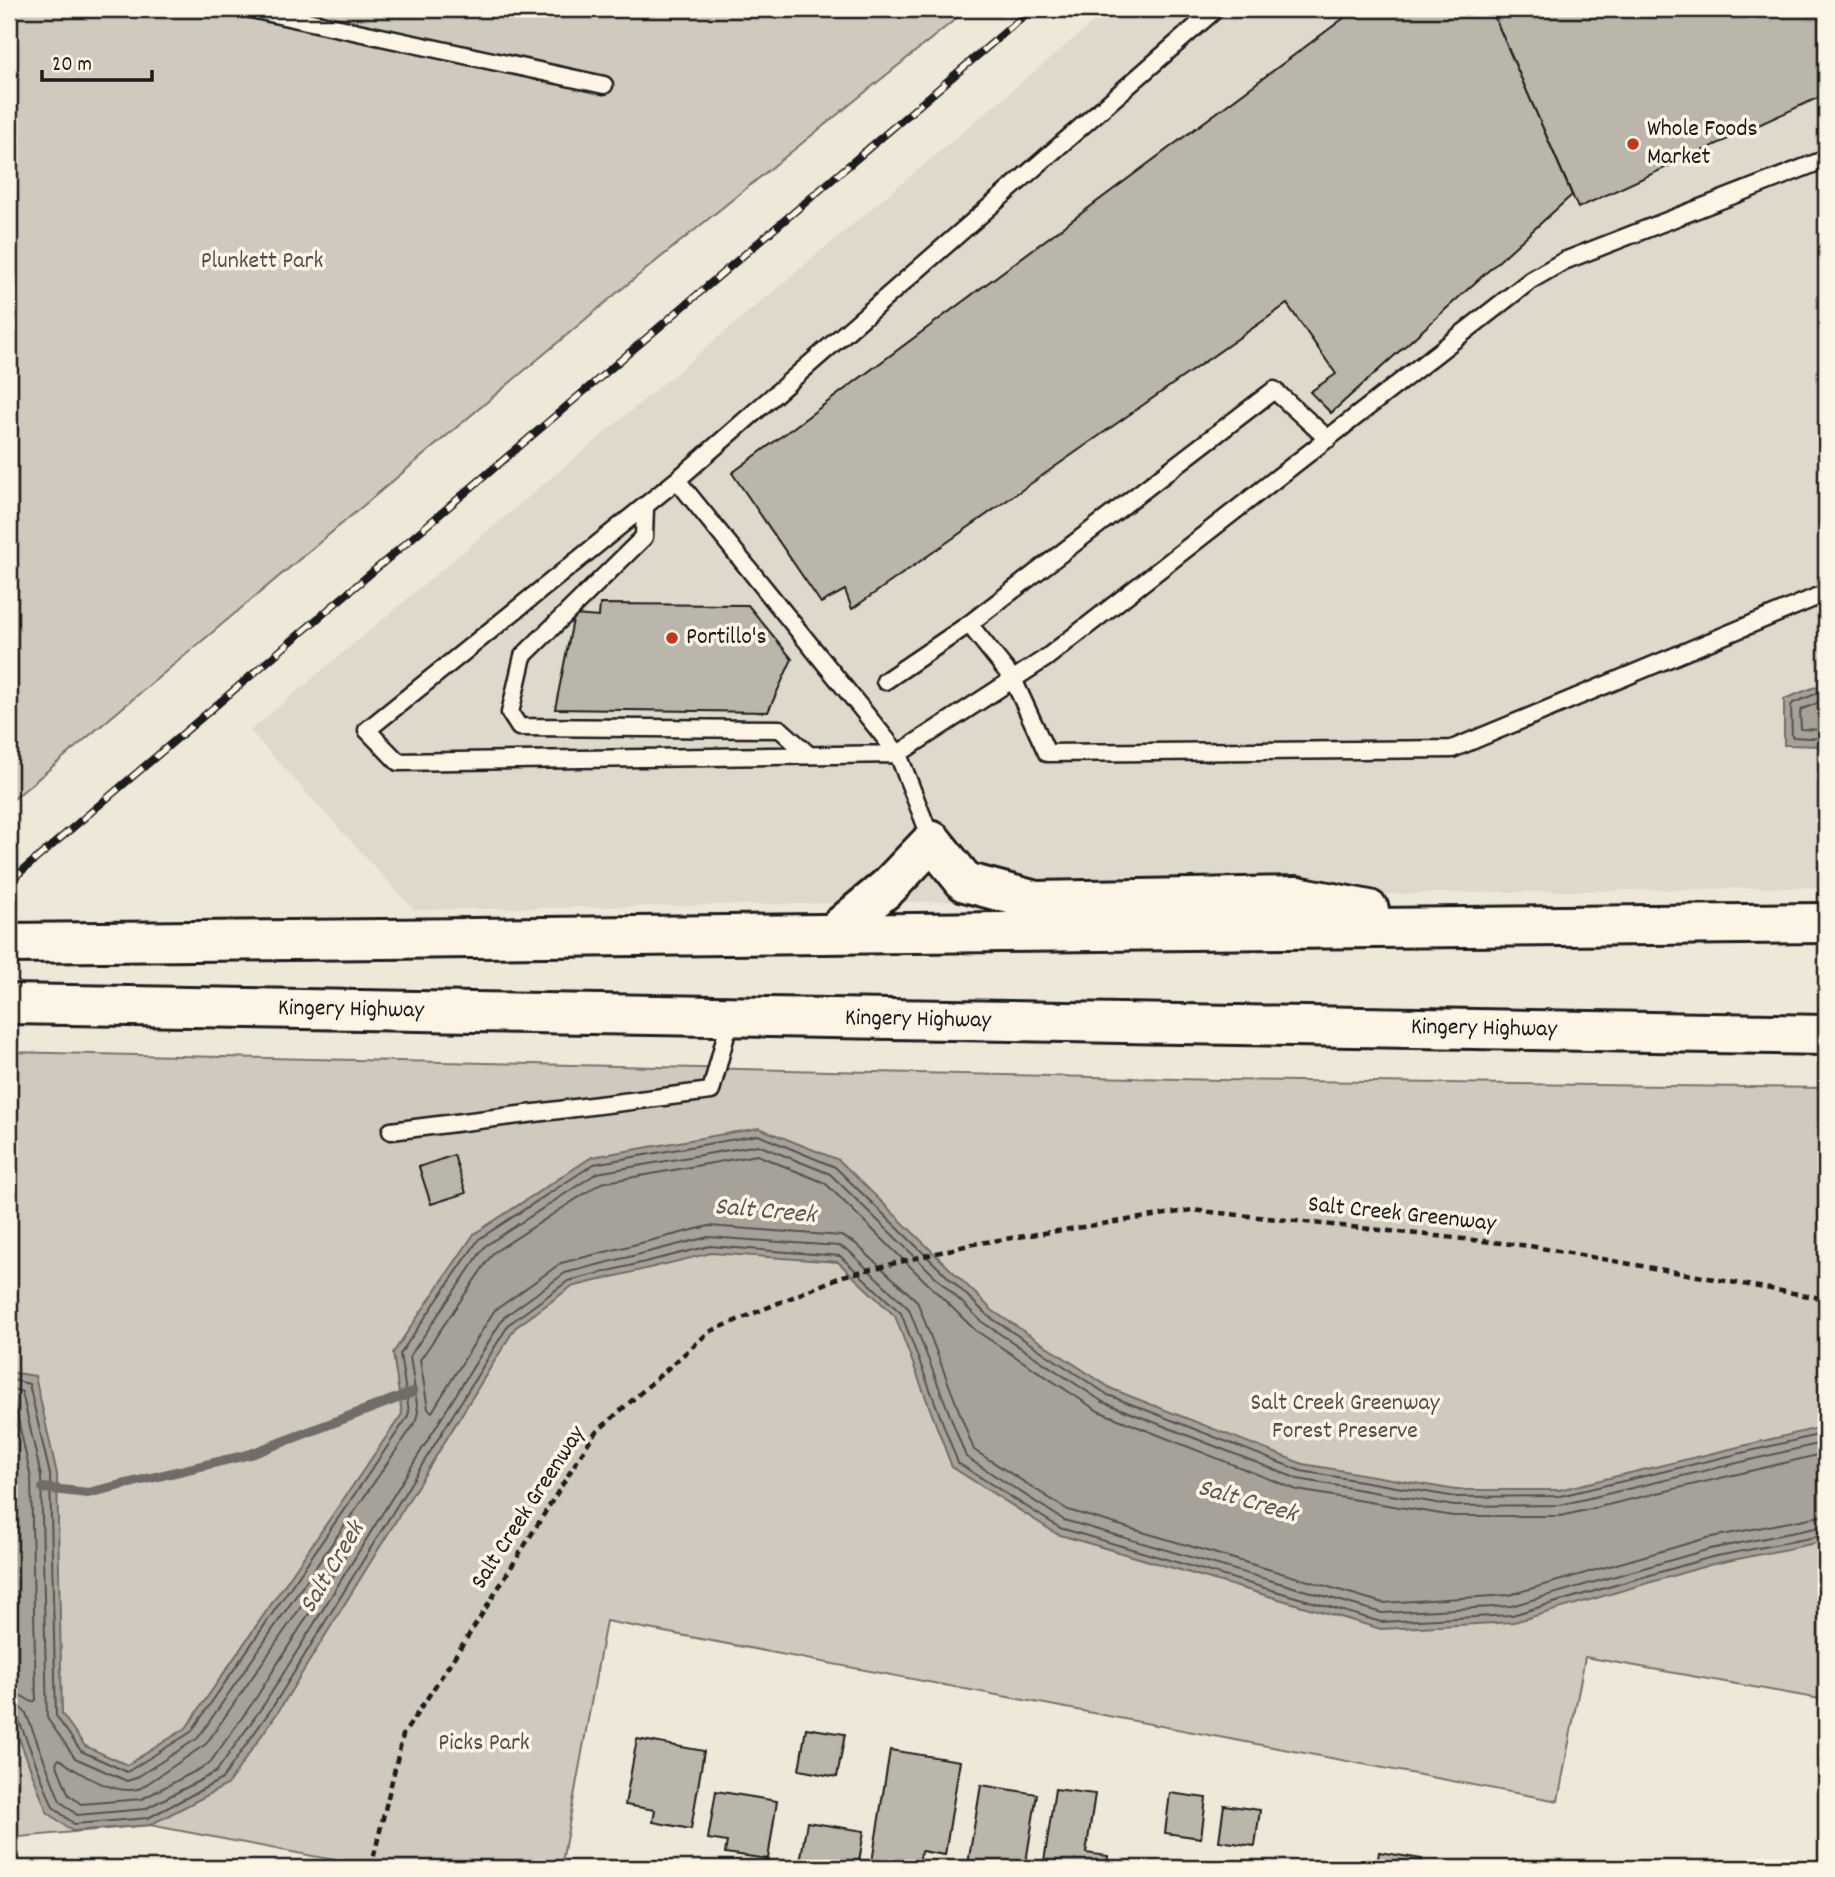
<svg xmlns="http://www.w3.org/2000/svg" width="1835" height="1877" font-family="Dekko,sans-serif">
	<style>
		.built { fill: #ded9cb }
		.green { fill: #cfcabd; stroke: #76736c; stroke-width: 2 }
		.water { fill: #a7a299; stroke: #6f6c67; stroke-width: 2 }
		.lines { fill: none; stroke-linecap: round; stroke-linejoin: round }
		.shore { stroke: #54524e; stroke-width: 2 }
		.stream { stroke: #6f6c67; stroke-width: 10 }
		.building { fill: #bab6aa; stroke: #1c1c1c; stroke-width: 2 }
		.lane-casing { stroke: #1c1c1c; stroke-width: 21 }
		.highway-casing { stroke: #1c1c1c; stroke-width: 44 }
		.path { stroke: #1c1c1c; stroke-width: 4.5; stroke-dasharray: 7 5; stroke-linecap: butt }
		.lane { stroke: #fcf5e5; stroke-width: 16 }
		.highway { stroke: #fcf5e5; stroke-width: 38 }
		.rail-casing { stroke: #1c1c1c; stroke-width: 8 }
		.rail { stroke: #fcf5e5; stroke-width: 5; stroke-dasharray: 16; stroke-linecap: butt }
		.poi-dot { fill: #c8321e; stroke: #fcf5e5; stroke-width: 2.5 }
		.labels { text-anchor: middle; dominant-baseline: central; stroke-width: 7; stroke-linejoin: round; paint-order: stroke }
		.poi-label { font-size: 24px; fill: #1c1c1c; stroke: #fcf5e5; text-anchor: start }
		.park-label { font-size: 24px; fill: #52504c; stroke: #fcf5e5 }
		.street-label { font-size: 24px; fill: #1c1c1c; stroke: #fcf5e5 }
		.water-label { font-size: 26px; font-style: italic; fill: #5b5854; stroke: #fcf5e5 }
	</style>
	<rect width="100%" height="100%" fill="#eee8d9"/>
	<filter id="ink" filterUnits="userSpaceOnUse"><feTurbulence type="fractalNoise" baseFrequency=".0143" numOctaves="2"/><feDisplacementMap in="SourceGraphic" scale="14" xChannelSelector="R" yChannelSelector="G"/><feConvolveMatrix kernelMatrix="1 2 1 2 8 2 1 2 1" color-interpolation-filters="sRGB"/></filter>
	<g filter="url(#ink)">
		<path class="built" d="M1109 9H1826V887L414 910 250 731Z"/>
		<path class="green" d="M9 9H968L618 292 9 803Z
			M9 1052 1220 1080 1826 1088V1700L1585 1657 1558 1801 606 1621 561 1868H376L150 1825 9 1838Z"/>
		<path class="water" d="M1826 683V746L1784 745V699Z
			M759 1128 839 1160 993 1311 1112 1389 1303 1464 1456 1490H1559L1826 1426V1541L1713 1564 1514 1622 1381 1629 1057 1534 952 1467 895 1316 838 1262 711 1253 571 1287 515 1328 278 1712 227 1785 150 1825 72 1831 47 1812 9 1712V1372L35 1376 57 1474 62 1714 85 1746 127 1765 186 1728 402 1414 393 1353 474 1234 592 1157Z"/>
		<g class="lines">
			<path class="shore" d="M1826 690 1793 703 1791 706 1792 737 1826 739
				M1826 700 1802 709 1800 712 1801 729 1826 730
				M9 1379 29 1384 50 1475 56 1716 81 1751 127 1772 191 1732 407 1418 409 1412 400 1354 479 1239 594 1164 758 1135 835 1167 988 1316 1108 1395 1301 1471 1456 1497 1560 1496 1826 1433
				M9 1388 22 1392 41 1476 47 1718 75 1758 127 1781 136 1778 198 1738 415 1423 418 1412 410 1356 485 1246 597 1173 758 1145 830 1174 982 1322 1103 1402 1298 1479 1454 1506 1560 1505 1826 1442
				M9 1398 14 1401 31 1478 36 1700 32 1702 20 1695 9 1694
				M1826 1453 1561 1516H1453L1297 1490 1098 1411 975 1330 825 1183 757 1155 601 1183 493 1253 420 1360 428 1409 432 1412 494 1311 561 1263 709 1226 841 1236 855 1243 917 1301 974 1450 1068 1510 1383 1603 1509 1595 1707 1538 1826 1515
				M342 1550 345 1556 256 1698 209 1764 142 1799 81 1804 69 1795 56 1763 59 1759C64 1761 67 1765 72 1768 89 1779 121 1796 141 1788L206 1744 339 1552Z
				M9 1704 18 1706 26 1713 60 1801 77 1815 145 1809 216 1772 265 1703 504 1317 565 1273 708 1237 839 1246 849 1251 909 1309 966 1457 1064 1520 1382 1613 1511 1606 1710 1549 1826 1526
				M9 1713 14 1714 18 1718 53 1807 74 1824 148 1818 222 1779 272 1708 509 1324 568 1281 710 1246 840 1256 901 1313 958 1463 1060 1528 1381 1622 1512 1615 1712 1557 1826 1535"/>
			<path class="stream" d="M43 1488 88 1493 251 1454 413 1392"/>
		</g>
		<path class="building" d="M1356 9H1491L1572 195 1331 413 1310 392 1336 374 1287 304 852 609 845 590 821 603 732 473Z
			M1491 9H1826V94L1578 208Z
			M600 604 748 605 792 659 768 712 555 709 574 615 599 617Z
			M454 1155 466 1193 431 1204 419 1167Z
			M806 1728 845 1734 837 1777 799 1770Z
			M637 1739 704 1751 691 1829 653 1822 655 1810 625 1805Z
			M890 1750 960 1761 945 1855 921 1851 919 1868H871Z
			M981 1785 1037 1794 1025 1868H958L959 1863 968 1864Z
			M1055 1789 1095 1794 1086 1853 1108 1856 1107 1868H1043Z
			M716 1791 777 1801 768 1859 725 1853 727 1842 708 1839Z
			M1170 1793 1206 1798 1201 1838 1165 1833Z
			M1224 1805 1260 1810 1255 1846 1219 1841Z
			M807 1822 864 1831 858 1868H799Z
			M1379 1852 1422 1859 1420 1868H1377Z"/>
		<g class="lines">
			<defs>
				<path id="lane" d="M251 9 604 85
					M1216 9 677 480 367 730 398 762 898 754 1046 658 1531 280 1564 261 1826 159
					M1328 439 1274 390 969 624 1013 679 1047 753 1452 749 1826 593
					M677 480 898 754 932 841
					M645 507 644 537 523 656 510 713 519 727 780 729 809 755
					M885 681 969 624
					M391 1131 711 1091 731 1016"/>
				<path id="highway" d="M833 933 888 887 932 841 965 882 1036 901 1297 896 1369 910
					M9 943 1826 923
					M9 1004 1826 1035"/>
			</defs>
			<use href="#lane" class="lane-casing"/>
			<use href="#highway" class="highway-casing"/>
			<path class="path" d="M371 1868 403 1735 476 1624 593 1435 709 1332 843 1276 973 1244 1192 1210 1530 1246 1826 1299"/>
			<use href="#lane" class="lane"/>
			<use href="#highway" class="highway"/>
			<defs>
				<path id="rail" d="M9 882 1032 9"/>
			</defs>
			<use href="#rail" class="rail-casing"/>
			<use href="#rail" class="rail"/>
		</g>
	</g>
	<g class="poi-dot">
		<circle cx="1633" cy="144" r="7"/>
		<circle cx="672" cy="638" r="7"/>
	</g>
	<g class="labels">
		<g class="poi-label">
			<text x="1647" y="130">Whole Foods<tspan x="1647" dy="28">Market</tspan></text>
			<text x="686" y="638">Portillo's</text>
		</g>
		<g class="park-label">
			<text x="262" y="262">Plunkett Park</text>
			<text x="1345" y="1404">Salt Creek Greenway<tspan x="1345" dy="28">Forest Preserve</tspan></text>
			<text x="484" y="1744">Picks Park</text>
		</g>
		<g class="street-label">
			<text transform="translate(351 1010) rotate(1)">Kingery Highway</text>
			<text transform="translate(918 1020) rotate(1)">Kingery Highway</text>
			<text transform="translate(1484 1029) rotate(1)">Kingery Highway</text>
			<text transform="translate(1402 1215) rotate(6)">Salt Creek Greenway</text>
			<text transform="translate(529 1508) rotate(-57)">Salt Creek Greenway</text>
		</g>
		<g class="water-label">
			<text transform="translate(765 1212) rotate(5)">Salt Creek</text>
			<text transform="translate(1247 1502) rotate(16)">Salt Creek</text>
			<text transform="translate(333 1568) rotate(-59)">Salt Creek</text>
		</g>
	</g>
	<rect width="1835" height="1877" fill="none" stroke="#fcf5e5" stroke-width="35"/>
	<rect x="18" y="18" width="1800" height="1842" fill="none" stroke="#1c1c1c" stroke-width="2.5" filter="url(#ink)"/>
	<path d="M42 70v10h110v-10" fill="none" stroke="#1c1c1c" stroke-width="3.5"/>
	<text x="52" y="70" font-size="21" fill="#1c1c1c" stroke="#fcf5e5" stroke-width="5" paint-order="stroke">20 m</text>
</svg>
